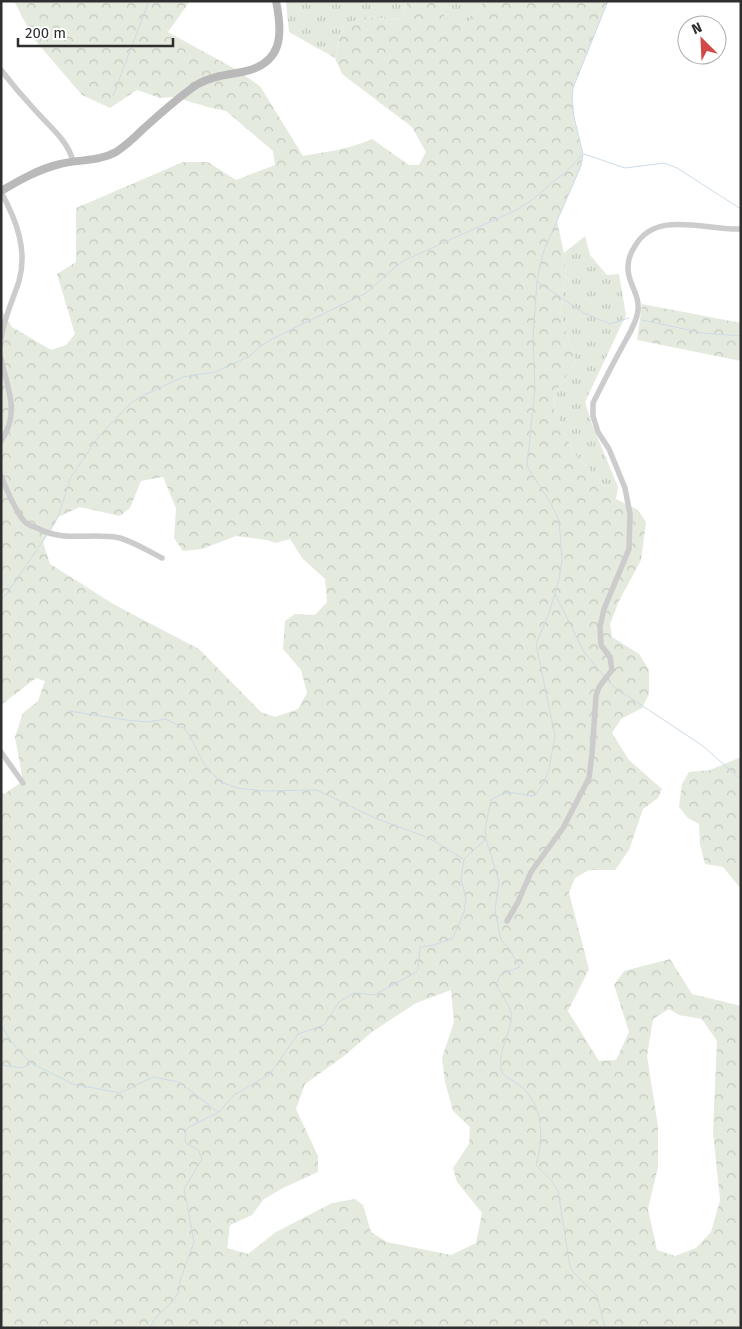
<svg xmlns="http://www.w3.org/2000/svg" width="742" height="1329" font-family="'Fira Sans',sans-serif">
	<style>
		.grass { fill: url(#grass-tufts) }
		.forest { fill: url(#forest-crowns); fill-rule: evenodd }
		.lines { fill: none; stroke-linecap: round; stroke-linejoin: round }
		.stream { stroke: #cddbe8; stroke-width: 1 }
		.street { stroke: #ccc; stroke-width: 5.5 }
		.secondary { stroke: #b9b9b9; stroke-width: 8 }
	</style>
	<defs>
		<pattern id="grass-tufts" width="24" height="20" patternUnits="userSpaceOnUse" patternTransform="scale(1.25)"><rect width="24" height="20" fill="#e4eade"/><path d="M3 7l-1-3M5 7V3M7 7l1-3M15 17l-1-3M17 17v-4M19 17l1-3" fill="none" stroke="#c4c9bf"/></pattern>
		<pattern id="forest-crowns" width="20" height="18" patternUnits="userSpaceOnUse" patternTransform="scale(1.25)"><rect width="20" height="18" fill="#e4eade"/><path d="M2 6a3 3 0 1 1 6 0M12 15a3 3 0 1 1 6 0" fill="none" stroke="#c4c9bf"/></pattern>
	</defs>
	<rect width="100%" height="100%" fill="#fff"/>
	<path class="grass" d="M286 1H408L399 20 366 17 342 26 335 58 289 32Z
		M438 1H484L470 21 461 25 445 17Z
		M585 236 590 255 607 275 619 274 626 315 585 402 592 424 618 487 616 499 573 452 554 408 555 393 576 362 560 313 566 274 564 253Z"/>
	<path class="forest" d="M14 1H190L168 32 235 69 260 86 303 156C326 152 350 149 372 139L409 165H419L426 152 412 127 342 74 335 58 342 26 366 17 399 20 408 1H438L445 17 461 25 470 21 484 1H608L573 88 572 99 574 117 583 154 581 166 557 221 564 253 566 274 560 313 576 362 555 393 554 408 573 452 616 499 638 510 646 522 641 560 619 601 610 624 612 637 639 654 649 670V694L642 708 621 719 612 733 629 760 662 789 658 798 643 809 629 850 615 870H589L575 878 569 893 589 969 568 1011 599 1061 616 1060 629 1032 614 985 624 971 670 959 692 994 741 1006V1328H1V793L4 794 23 781 15 737 23 713 38 701 45 681 36 678 1 705V309L12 327 51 350 66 345 75 334 57 274 76 262V208L183 162H208L236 180 275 165 273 151 226 111 208 107 174 97 160 98 137 90 110 108 82 95 34 39ZM163 477 176 508 174 538 183 551 202 549 236 536 267 540 275 543 290 539 302 558 325 579 327 602 315 615 295 614 285 621 283 649 301 670 307 693 298 709 275 717 261 712 199 649 115 605 50 564 43 542 58 517 80 507 120 516 130 508 141 481ZM451 990 454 1022 442 1058 445 1082 453 1111 470 1127 469 1144 453 1168 457 1182 482 1213 476 1243 451 1255 387 1242 371 1232 363 1205 355 1199 332 1203 276 1232 248 1254 227 1248 230 1225 252 1215 264 1199 283 1188 318 1172V1156L296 1109 305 1084 344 1056 372 1032 416 1003ZM669 1009 679 1015 702 1019 717 1041 713 1132 720 1200 711 1232 696 1248 675 1256 657 1250 648 1209 658 1167V1126L647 1056 653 1019Z
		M642 304 741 323V361L637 340Z
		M741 757V889L723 867 705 864 700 844 699 824 688 818 679 807 682 784 689 772 710 770Z"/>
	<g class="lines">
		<path class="stream" d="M113 96 149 1
			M584 154 625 168 664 163 677 168 741 209
			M538 282 584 313 610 324 629 318
			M642 320 703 333 741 336
			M50 531 58 517 71 477 99 436 131 403 142 396 183 377 215 372 250 356 259 347 274 338 366 293 395 267 405 260 514 211 531 201 559 177 564 174 582 155
			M555 594 584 652 604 676
			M1 599 6 595 47 535
			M607 679 614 687 703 746 741 780
			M69 711 127 720 147 722 166 719 185 729 190 736 204 764 217 779 223 783 238 788 265 791 317 790 375 818 429 838 463 859
			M1 1025 13 1044 31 1063 73 1084 120 1093 153 1077 179 1082 218 1112
			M1 1065 22 1068 30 1064
			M150 1328C156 1310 182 1302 180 1281L194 1242 184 1189 202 1159 198 1150 186 1143 185 1139 186 1130 191 1126 219 1112 234 1095 270 1074 298 1034 324 1025 339 1002 354 993 374 995 415 973 418 970 420 947 434 945 453 938 464 912 466 898 461 879 464 859 485 840
			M605 1328 597 1296 573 1272 570 1267 558 1191 551 1180 536 1165C544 1137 544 1103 518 1084 511 1079 503 1077 501 1069 497 1050 515 1025 511 1012 508 1003 501 993 496 985L501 974 520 967 508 947 501 940 495 910 499 882 486 839 485 829 491 800C508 789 512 793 532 796L535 795 544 782 549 769 555 736 536 644 549 613 559 580 562 559 559 520 551 504 527 466 535 387 533 337 537 281 543 253 581 166 583 154 574 117 572 99 573 88 608 1"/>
		<path class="street" d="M1 70C11 83 22 96 34 109 47 124 69 141 73 162
			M1 192C16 219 28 250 19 281 13 300 4 318 1 338
			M1 358C7 389 21 412 1 441
			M1 476C6 488 17 515 26 523 29 525 34 527 37 528 65 543 91 532 120 538 134 542 148 551 162 558
			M1 752 23 783
			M507 921 518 902 531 872 563 828 589 778 592 754 596 696 599 687 612 670 610 657 601 645 600 627 604 609 629 549 630 514 625 488 609 449 598 432 593 416V403C602 385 611 367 621 349 627 337 636 325 638 311 640 293 627 283 628 267 628 260 631 252 635 246 656 209 707 231 741 229"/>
		<path class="secondary" d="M1 191C20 180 39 169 60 164 79 159 98 162 116 152 125 146 134 138 142 130 160 114 178 97 198 84 212 76 227 75 242 72 283 64 283 35 276 1"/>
	</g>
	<rect width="742" height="1329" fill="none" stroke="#2f2f2f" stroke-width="5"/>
	<g transform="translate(702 40) rotate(336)"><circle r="24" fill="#ffffff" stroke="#acacac"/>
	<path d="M0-4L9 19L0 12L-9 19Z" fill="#d14846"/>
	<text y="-8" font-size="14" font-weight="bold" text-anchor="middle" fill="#2f2f2f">N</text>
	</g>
	<path d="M18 38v8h155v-8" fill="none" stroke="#2f2f2f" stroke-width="2.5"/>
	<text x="25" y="38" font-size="15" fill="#2f2f2f" stroke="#ffffff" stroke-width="4" paint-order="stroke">200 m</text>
</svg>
